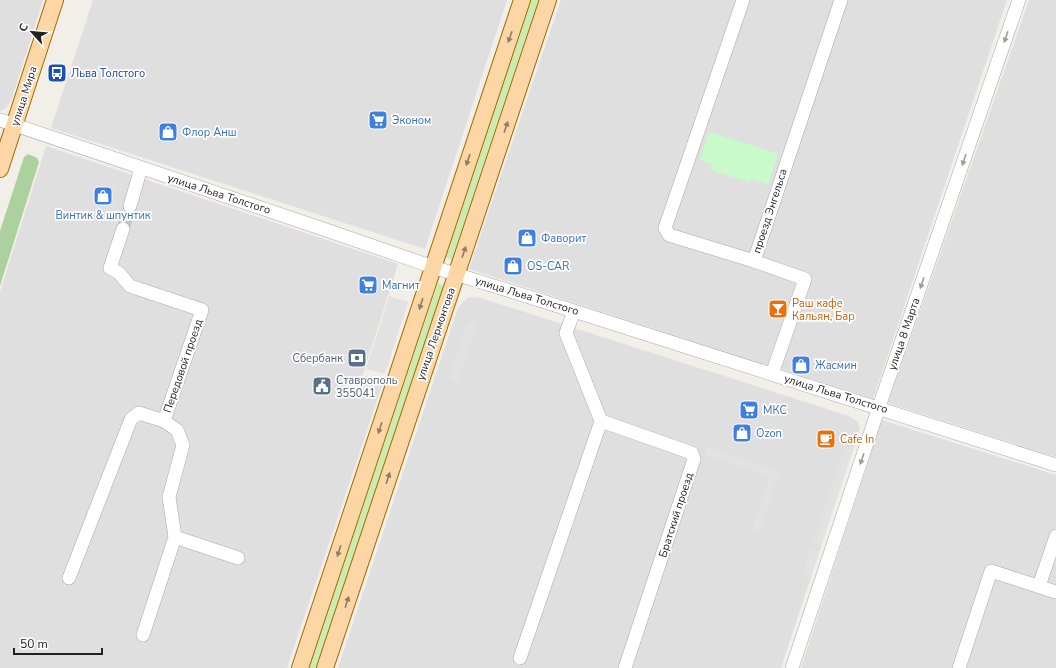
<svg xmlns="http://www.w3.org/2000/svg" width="1056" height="668" font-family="'Nunito Sans',sans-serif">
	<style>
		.residential { fill: #e0dfdf }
		.grass { fill: #cdebb0 }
		.forest { fill: #add19e }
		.park { fill: #c8facc }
		.parking { fill: #e2e2e2 }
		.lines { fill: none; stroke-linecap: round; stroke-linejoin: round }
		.minor-tunnel { stroke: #c8c6c1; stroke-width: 13; stroke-dasharray: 13 6; stroke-linecap: butt }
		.minor-casing { stroke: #a9a9a9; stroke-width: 14 }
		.major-casing { stroke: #a06b00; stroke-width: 18 }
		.minor { stroke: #fff; stroke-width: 13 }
		.major { stroke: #fcd6a4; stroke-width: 16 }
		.oneway { fill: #8f7c63 }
		.oneway2 { fill: #9c9c9c }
		.labels { text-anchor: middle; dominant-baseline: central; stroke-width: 3.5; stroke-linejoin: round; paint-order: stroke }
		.transit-label { font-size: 11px; fill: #164399; stroke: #fff; text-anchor: start }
		.street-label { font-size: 11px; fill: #222; stroke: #fff }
		.shop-label { font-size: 11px; fill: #366cbe; stroke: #fff; text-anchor: start }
		.food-label { font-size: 11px; fill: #c56008; stroke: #fff; text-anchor: start }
		.service-label { font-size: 11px; fill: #4e5e75; stroke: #fff; text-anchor: end }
	</style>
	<rect width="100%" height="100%" fill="#f2efe9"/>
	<path class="residential" d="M0 0H43L11 101 6 108 0 111Z
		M93 0H507L425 249 51 128Z
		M561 0H1007L873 399 469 269Z
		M1029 0H1056V457L888 403Z
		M46 146 398 264 362 377 382 386 287 668H0V292Z
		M468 297 481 298 849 416 857 421 860 428 781 668H338L458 308Z
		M882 420 1056 475V668H801Z"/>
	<path class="grass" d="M531 0H539L452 259 451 260 446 257Z
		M438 283H439L444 286 316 668H309Z"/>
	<path class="forest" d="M28 154 37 158 39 162 0 286V231L24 157Z"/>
	<path class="park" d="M709 132 778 154 768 184 751 179 749 182 710 170 712 164 700 160Z"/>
	<path class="parking" d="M389 296 408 302 385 374 366 369Z
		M468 322 476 325 457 382 449 379Z
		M707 447 779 471 759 532 752 530 770 476 705 455Z
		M844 447 853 450 821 545 813 542Z
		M811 549 819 551 810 578 802 575Z"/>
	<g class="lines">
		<path class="minor-tunnel" d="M123 229 130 206"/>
		<defs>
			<path id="minor" d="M743 0 665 228 669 235 754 261 841 0
				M0 120 332 232 433 267 574 311 1056 465
				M130 206 141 168
				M754 261 805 279 772 374
				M574 311 566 333 601 421
				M175 537 238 558
				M69 578 131 419 139 413 164 421 202 310 130 286 119 273 110 268 123 229
				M1039 586 1056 536
				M143 635 175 537 169 497 183 445 177 430 164 421
				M520 658 601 421 692 453 694 459 625 668
				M792 668 883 395 1019 0
				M959 668 991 571 1056 592"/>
			<path id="major" d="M0 169 55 0
				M300 668 522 0
				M325 668 548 0"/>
		</defs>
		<use href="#minor" class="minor-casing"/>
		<use href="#major" class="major-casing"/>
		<use href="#minor" class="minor"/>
		<use href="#major" class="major"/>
	</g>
	<defs><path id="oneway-solid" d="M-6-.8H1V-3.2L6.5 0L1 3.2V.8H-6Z"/></defs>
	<g class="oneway">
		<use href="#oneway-solid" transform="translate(510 37) rotate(109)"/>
		<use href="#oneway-solid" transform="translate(506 127) rotate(-71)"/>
		<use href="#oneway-solid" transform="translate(468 160) rotate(109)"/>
		<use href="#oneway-solid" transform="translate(464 252) rotate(-71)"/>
		<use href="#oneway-solid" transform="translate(421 304) rotate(108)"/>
		<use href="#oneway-solid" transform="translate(380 428) rotate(108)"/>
		<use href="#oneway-solid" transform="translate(388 478) rotate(-72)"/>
		<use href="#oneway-solid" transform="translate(339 551) rotate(108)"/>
		<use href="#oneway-solid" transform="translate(347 602) rotate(-72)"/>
	</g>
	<g class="oneway2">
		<use href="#oneway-solid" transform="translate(1006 37) rotate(109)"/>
		<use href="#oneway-solid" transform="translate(964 160) rotate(109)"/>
		<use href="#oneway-solid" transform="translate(922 283) rotate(109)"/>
		<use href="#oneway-solid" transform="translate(862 459) rotate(109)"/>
	</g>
	<defs>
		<symbol id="bus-square" viewBox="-11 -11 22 22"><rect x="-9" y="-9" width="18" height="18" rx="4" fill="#1a4fb4" stroke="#fff"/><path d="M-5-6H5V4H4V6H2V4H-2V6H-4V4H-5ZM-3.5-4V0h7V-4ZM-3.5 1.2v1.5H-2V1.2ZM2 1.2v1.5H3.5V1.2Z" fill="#fff"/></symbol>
		<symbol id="supermarket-square" viewBox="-11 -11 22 22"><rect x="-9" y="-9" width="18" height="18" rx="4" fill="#3f7fe0" stroke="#fff"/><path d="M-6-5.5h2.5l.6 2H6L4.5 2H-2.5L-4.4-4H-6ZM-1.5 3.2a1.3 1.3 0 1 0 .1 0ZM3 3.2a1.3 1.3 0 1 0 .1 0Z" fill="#fff"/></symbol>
		<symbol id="shop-square" viewBox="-11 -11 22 22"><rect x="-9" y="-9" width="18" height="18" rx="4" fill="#3f7fe0" stroke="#fff"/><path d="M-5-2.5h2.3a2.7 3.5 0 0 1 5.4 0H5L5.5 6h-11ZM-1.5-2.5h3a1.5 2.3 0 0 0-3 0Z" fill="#fff"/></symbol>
		<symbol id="bar-square" viewBox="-11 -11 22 22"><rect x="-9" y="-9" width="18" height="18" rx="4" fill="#e8710a" stroke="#fff"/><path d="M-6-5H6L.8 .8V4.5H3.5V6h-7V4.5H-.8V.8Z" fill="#fff"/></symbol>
		<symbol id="bank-square" viewBox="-11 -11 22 22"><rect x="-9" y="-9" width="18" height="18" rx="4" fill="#5c6f8a" stroke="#fff"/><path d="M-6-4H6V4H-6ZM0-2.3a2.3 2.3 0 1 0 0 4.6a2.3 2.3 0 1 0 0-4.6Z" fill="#fff"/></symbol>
		<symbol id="civic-square" viewBox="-11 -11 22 22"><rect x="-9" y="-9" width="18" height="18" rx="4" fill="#5c6f8a" stroke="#fff"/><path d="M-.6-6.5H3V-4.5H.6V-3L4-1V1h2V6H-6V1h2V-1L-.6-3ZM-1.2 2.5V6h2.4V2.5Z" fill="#fff"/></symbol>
		<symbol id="cafe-square" viewBox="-11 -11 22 22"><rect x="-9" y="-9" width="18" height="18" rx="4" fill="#e8710a" stroke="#fff"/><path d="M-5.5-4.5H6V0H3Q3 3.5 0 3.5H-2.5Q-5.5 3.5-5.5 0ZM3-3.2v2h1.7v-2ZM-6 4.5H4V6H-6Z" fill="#fff"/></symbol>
	</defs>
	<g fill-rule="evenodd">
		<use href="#bus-square" x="46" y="62" width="22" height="22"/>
		<use href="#supermarket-square" x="367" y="109" width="22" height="22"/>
		<use href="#shop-square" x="157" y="121" width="22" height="22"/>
		<use href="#shop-square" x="92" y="185" width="22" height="22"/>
		<use href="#shop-square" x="516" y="227" width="22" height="22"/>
		<use href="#shop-square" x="502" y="255" width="22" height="22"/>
		<use href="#supermarket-square" x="357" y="274" width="22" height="22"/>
		<use href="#bar-square" x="767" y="298" width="22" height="22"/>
		<use href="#bank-square" x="346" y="347" width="22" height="22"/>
		<use href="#shop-square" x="790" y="354" width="22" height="22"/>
		<use href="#civic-square" x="311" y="375" width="22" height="22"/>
		<use href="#supermarket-square" x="738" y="399" width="22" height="22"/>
		<use href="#shop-square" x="731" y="422" width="22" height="22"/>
		<use href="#cafe-square" x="815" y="428" width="22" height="22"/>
	</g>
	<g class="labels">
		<g class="transit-label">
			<text x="71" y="73">Льва Толстого</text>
		</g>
		<g class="street-label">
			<text transform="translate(24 96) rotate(-72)">улица Мира</text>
			<text transform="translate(219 194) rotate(18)">улица Льва Толстого</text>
			<text transform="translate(770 211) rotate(-72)">проезд Энгельса</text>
			<text transform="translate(527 296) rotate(17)">улица Льва Толстого</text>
			<text transform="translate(436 334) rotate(-71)">улица Лермонтова</text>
			<text transform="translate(904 334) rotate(-71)">улица 8 Марта</text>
			<text transform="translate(183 366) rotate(-71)">Передовой проезд</text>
			<text transform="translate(836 394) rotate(17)">улица Льва Толстого</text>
			<text transform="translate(676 515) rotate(-72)">Братский проезд</text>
		</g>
		<g class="shop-label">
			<text x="392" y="120">Эконом</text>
			<text x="182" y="132">Флор Анш</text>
			<text x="103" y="215" text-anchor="middle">Винтик &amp; шпунтик</text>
			<text x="541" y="238">Фаворит</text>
			<text x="527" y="266">OS-CAR</text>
			<text x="382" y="285">Магнит</text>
			<text x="815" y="365">Жасмин</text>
			<text x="763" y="410">МКС</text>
			<text x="756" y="433">Ozon</text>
		</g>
		<g class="food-label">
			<text x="792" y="303">Раш кафе<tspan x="792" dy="13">Кальян, Бар</tspan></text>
			<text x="840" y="439">Cafe In</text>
		</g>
		<g class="service-label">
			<text x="343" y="358">Сбербанк</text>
			<text x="336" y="380" text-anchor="start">Ставрополь<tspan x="336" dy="13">355041</tspan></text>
		</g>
	</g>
	<g transform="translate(32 32) rotate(297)" stroke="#ffffff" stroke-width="3" paint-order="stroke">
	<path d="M0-3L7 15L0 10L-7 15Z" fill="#222222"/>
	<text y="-6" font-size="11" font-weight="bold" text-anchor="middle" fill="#222222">С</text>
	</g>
	<path d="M14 648v6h88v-6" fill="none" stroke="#222222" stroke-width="2"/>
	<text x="20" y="648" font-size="12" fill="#222222" stroke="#ffffff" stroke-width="3" paint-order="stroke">50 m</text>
</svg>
